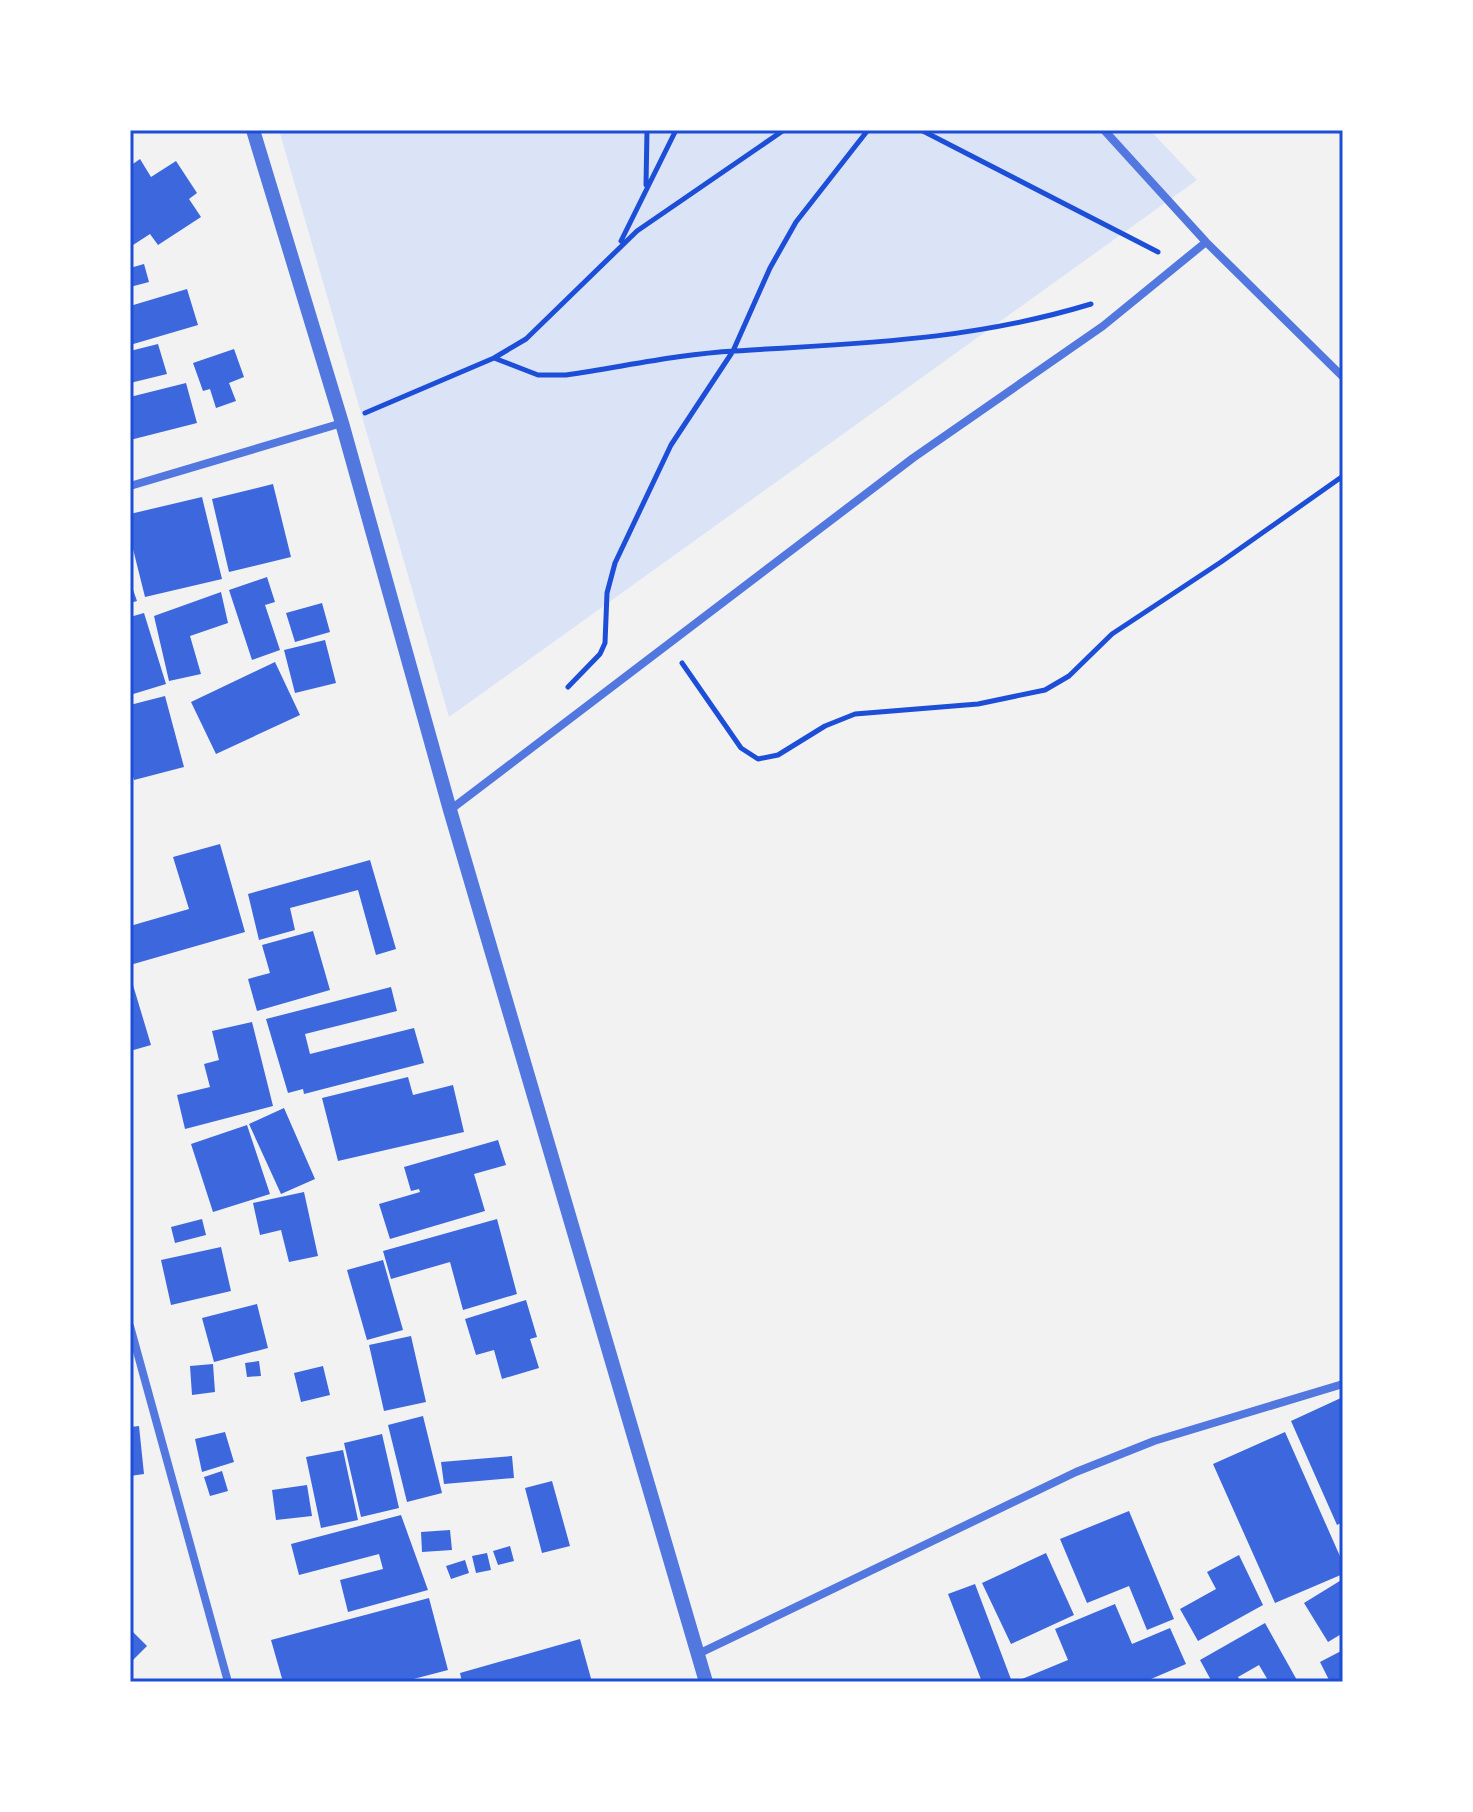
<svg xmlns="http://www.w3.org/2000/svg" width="1473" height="1812" font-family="'Varela Round',sans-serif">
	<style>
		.green { fill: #dbe4f7 }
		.building { fill: #3d67dc }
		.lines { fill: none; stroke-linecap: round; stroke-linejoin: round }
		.path { stroke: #1d4ed8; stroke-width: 5 }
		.minor { stroke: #5277de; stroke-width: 8 }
		.tertiary { stroke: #5277de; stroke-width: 14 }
		.neatline { fill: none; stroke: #1d4ed8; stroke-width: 3 }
	</style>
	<rect width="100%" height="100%" fill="#f2f2f2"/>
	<path class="green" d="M279 130H1150L1197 180 449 717Z"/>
	<path class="building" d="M140 159 151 177 176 161 197 193 189 199 201 217 158 245 150 234 130 247V166Z
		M144 264 149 282 130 287V268Z
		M187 289 198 325 130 345V306Z
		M158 344 167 374 130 383V351Z
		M234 349 244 377 229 383 236 401 216 408 210 389 203 391 193 363Z
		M186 383 197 423 130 440V397Z
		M273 484 291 557 229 572 212 499Z
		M202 497 222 579 145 597 130 537V514Z
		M267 577 275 602 265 605 280 650 252 660 229 590Z
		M130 581 137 601 130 603Z
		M221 592 228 623 190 636 201 674 169 681 154 616Z
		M322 603 330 632 295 642 286 613Z
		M144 613 166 684 130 695V617Z
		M325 640 336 683 295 693 284 650Z
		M275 662 300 715 216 754 191 702Z
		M165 696 184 767 134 780 130 765V705Z
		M220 844 245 932 130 965V926L189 909 173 857Z
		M370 860 396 949 376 955 358 890 290 908 295 930 259 940 248 894Z
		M313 931 330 990 257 1011 248 979 270 973 262 945Z
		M130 975 151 1045 130 1051Z
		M391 987 397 1011 305 1034 310 1054 414 1028 424 1063 304 1094 303 1089 288 1093 266 1019Z
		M252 1022 273 1106 185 1129 177 1095 210 1087 204 1064 219 1060 212 1031Z
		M408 1077 413 1095 453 1085 464 1132 338 1161 322 1098Z
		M284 1108 315 1179 281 1194 249 1124Z
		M247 1125 270 1194 213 1212 191 1144Z
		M498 1140 506 1165 474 1174 485 1211 390 1239 379 1204 420 1192 419 1189 411 1191 404 1167Z
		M304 1192 318 1256 289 1262 281 1230 260 1235 253 1203Z
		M202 1219 206 1235 175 1243 171 1227Z
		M497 1219 517 1294 463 1310 450 1262 391 1279 383 1251Z
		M221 1247 231 1291 171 1305 161 1260Z
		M383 1260 403 1330 367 1340 347 1270Z
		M526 1300 537 1337 530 1339 539 1368 502 1379 494 1350 476 1355 465 1319Z
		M257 1304 268 1348 214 1362 202 1318Z
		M411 1336 426 1402 384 1411 369 1345Z
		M259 1361 261 1376 247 1377 245 1363Z
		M213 1364 215 1392 192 1395 190 1366Z
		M323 1366 330 1395 301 1402 294 1373Z
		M1343 1397V1522L1337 1525 1291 1421Z
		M423 1416 442 1493 407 1502 388 1425Z
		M139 1426 144 1474 130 1476V1427Z
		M225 1432 234 1462 202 1472 195 1439Z
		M1285 1432 1343 1563V1574L1275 1603 1213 1464Z
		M382 1434 399 1508 361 1517 344 1443Z
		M343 1450 358 1520 321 1528 306 1457Z
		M512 1456 514 1478 444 1484 441 1462Z
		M222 1471 228 1491 210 1496 204 1477Z
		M552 1481 570 1546 542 1553 525 1488Z
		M307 1485 312 1516 276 1520 272 1490Z
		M1129 1511 1174 1619 1147 1630 1129 1586 1087 1603 1060 1539Z
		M401 1515 428 1590 348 1612 340 1580 383 1569 379 1554 299 1575 291 1544Z
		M450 1530 452 1550 422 1552 421 1532Z
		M510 1546 514 1561 498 1565 493 1551Z
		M487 1553 491 1570 476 1573 472 1556Z
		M1046 1553 1074 1615 1011 1644 982 1583Z
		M1239 1555 1263 1605 1198 1641 1180 1609 1216 1589 1207 1572Z
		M465 1560 469 1573 451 1579 446 1566Z
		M1343 1579V1633L1328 1642 1304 1603Z
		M975 1584 1012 1682H982L948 1594Z
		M429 1598 448 1670 402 1682H283L271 1640Z
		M1115 1604 1132 1644 1170 1628 1186 1664 1144 1682H1023L1022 1679 1068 1660 1055 1629Z
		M1265 1623 1298 1682H1269L1259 1665 1238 1677 1241 1682H1212L1200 1660Z
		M130 1629 147 1646 130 1663Z
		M580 1639 592 1682H462L460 1673Z
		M1343 1650V1682H1330L1320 1662Z"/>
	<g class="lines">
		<path class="path" d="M921 130 1158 252
			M646 185 647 130
			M621 241 676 130
			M494 358 538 375H566C622 367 679 354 735 351 861 343 969 341 1091 304
			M365 413 494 358 526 339 637 231 784 130
			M682 663 741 748 758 759 778 755 825 726 855 714 978 704 1045 690 1069 676 1112 634 1221 562 1343 476
			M568 687 600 654 605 643 607 593 615 563 671 445 733 351 770 268 796 222 868 130"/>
		<path class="minor" d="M1104 130 1206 242 1343 377
			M130 486 342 423
			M450 810 913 458 1103 326 1206 242
			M130 1326 228 1682
			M698 1654 1076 1472 1154 1441 1343 1384"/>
		<path class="tertiary" d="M253 130 342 423 450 810 706 1682"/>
	</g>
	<rect width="1473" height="1812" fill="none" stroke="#ffffff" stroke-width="264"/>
	<rect x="132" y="132" width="1209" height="1548" class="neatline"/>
</svg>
